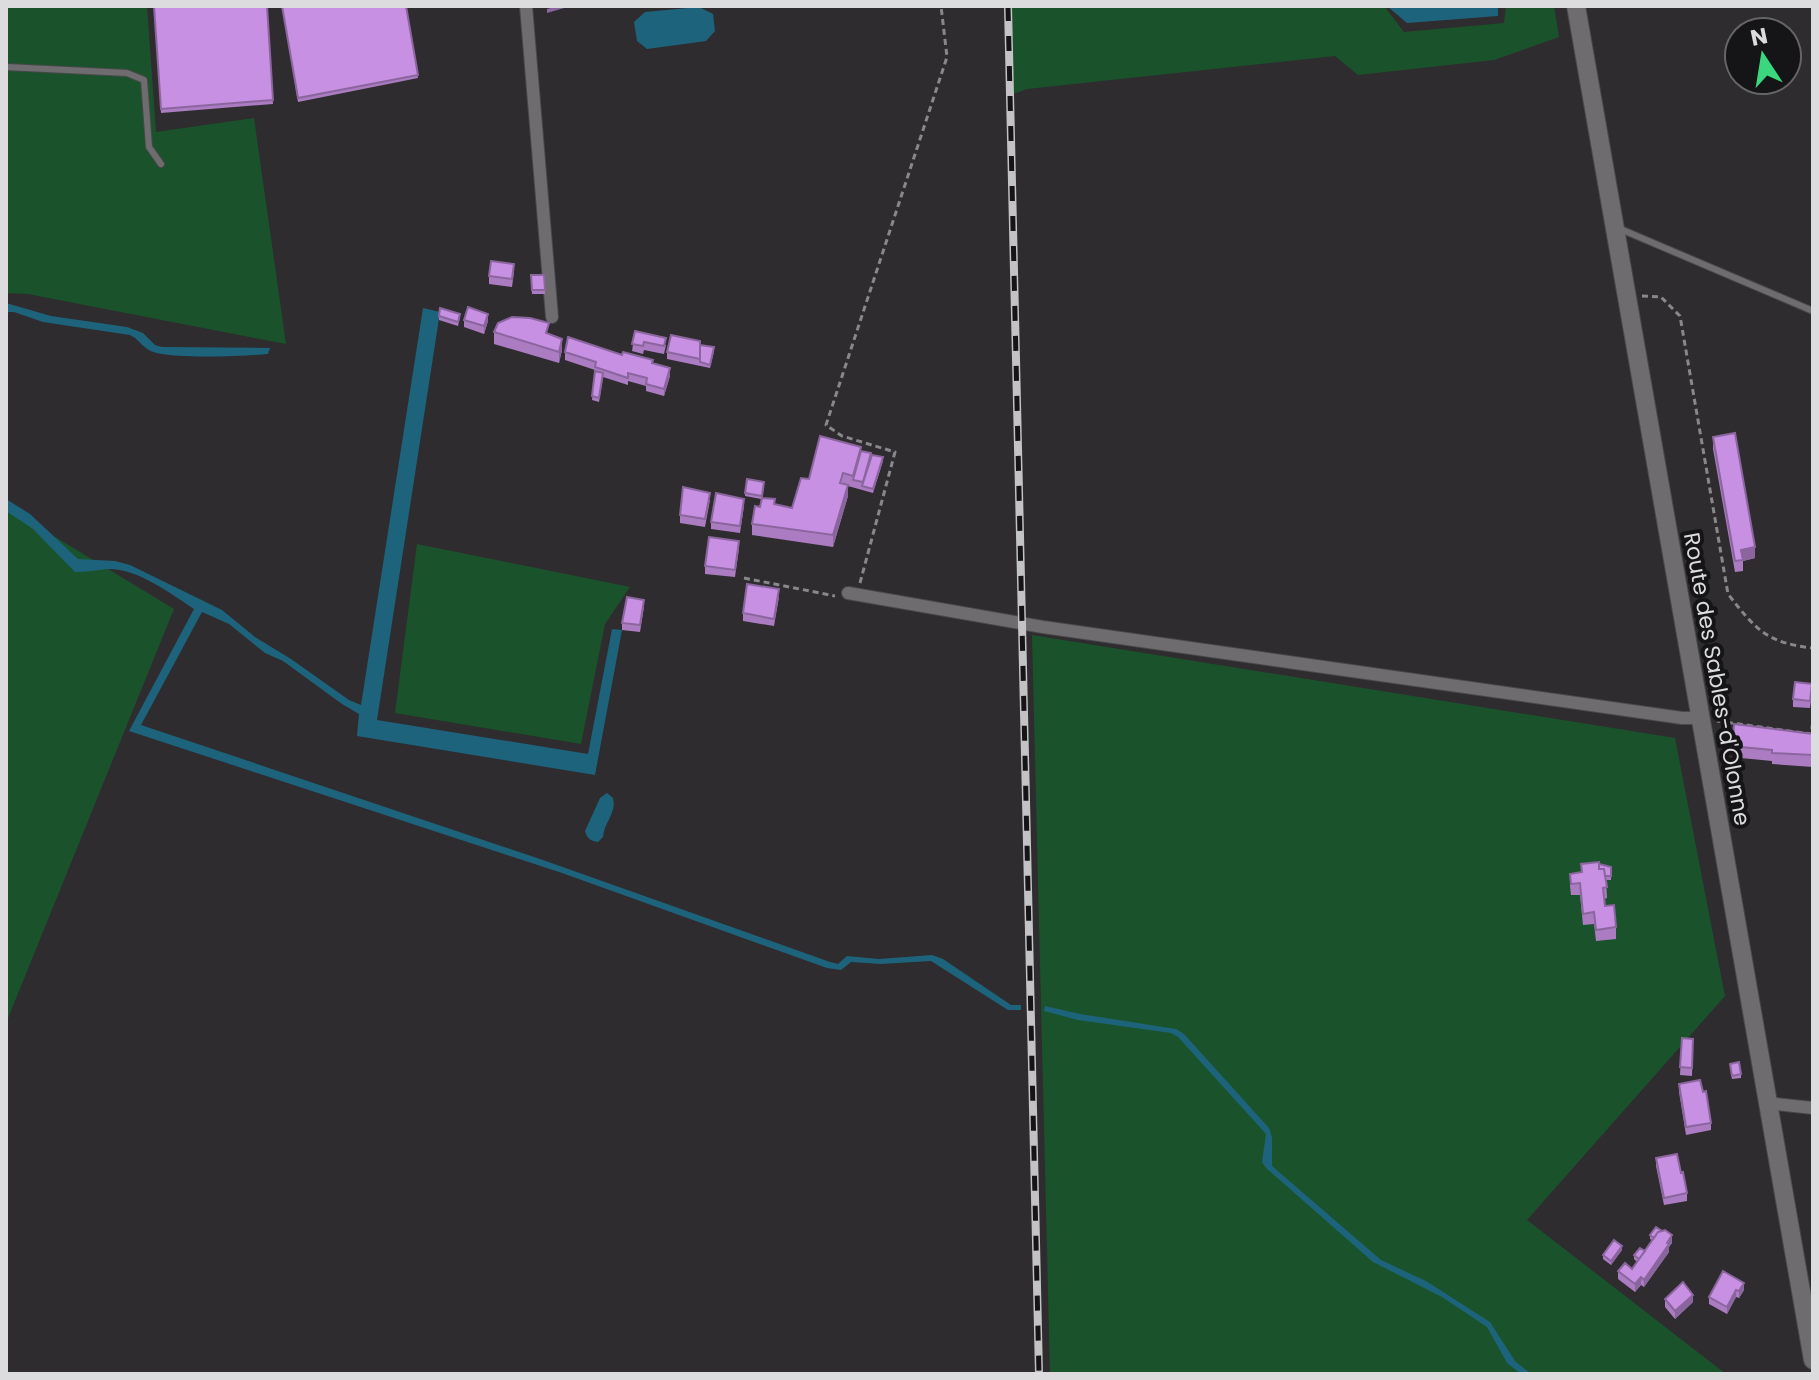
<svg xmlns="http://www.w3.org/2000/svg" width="1819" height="1380" font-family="Poppins,sans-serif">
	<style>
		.green { fill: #1a532b }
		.water { fill: #1e637c }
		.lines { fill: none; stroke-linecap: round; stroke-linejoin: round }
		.service-casing { stroke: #49484a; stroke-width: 8 }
		.minor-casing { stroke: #49484a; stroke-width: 14 }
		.secondary-casing { stroke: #49484a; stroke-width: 20 }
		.path { stroke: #888789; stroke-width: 3; stroke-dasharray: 6 4; stroke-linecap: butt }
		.service { stroke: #6f6c70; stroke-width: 6 }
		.minor { stroke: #6f6c70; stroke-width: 12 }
		.secondary { stroke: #6f6c70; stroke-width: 18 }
		.rail-casing { stroke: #c3c2c4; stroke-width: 8 }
		.rail { stroke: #151416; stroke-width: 5; stroke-dasharray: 15; stroke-linecap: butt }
		.wall { fill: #ab7cc2 }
		.shaded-wall { fill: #8b659e }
		.building { fill: #c790e2; stroke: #8b659e; stroke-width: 2 }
		.labels { text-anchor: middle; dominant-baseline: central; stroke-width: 8; stroke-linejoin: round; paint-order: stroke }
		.street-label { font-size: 22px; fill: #dcdbdd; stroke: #151416 }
	</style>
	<rect width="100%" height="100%" fill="#2e2c2f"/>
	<path class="green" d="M6 6H147L156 132 254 118 286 344 28 294 6 293Z
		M1008 6H1384L1404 32 1504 23 1506 6H1554L1559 37 1494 60 1358 75 1335 56 1027 89 1010 95Z
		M6 507 174 609 6 1023Z
		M417 544 630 587 605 624 581 744 395 713Z
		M1032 635 1675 738 1725 996 1527 1220 1726 1374H1050Z"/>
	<path class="water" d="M1387 6H1498V16L1407 23Z
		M699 7 713 14 715 31 706 41 647 49 637 41 634 22 645 12Z
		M6 303 51 316 127 327 143 333 155 345 162 347 270 348 268 354C246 356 165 360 149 350 141 346 139 339 130 335L43 322 14 312H6Z
		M423 308 440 312 377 720 588 754 612 629 622 630 595 775 357 736 359 714 342 704 283 661 265 653 229 624 202 612 141 725 543 860 830 962 838 964 847 956 879 959 932 955 943 959 1011 1005H1021V1010H1008L931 961 881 964 851 962 841 970 827 968 562 873 129 731 194 609C170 593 137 568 107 569 96 570 86 572 75 572L33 529 6 511V499L30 514 78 559 115 561 130 565 222 610 255 637 291 659 349 700 361 705Z
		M607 793 613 798C617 813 604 822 603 837L598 842C590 841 587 838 585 831L600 798Z
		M1045 1006 1080 1014 1176 1029 1184 1034 1269 1128 1272 1137V1166L1381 1260 1426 1281 1490 1322 1515 1361 1531 1374H1521L1507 1363 1487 1327 1442 1297 1373 1262 1266 1168 1262 1162 1266 1134 1178 1037 1171 1033 1078 1020 1044 1011Z"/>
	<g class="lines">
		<defs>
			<path id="service" d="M6 67 127 73 144 80 149 147 161 164
				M1618 228 1813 311"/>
			<path id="minor" d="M526 6 552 317
				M848 593 1043 627 1682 718H1700
				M1767 1103 1813 1108"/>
			<path id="secondary" d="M1576 6 1813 1360"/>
		</defs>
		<use href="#service" class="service-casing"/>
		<use href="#minor" class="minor-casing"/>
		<use href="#secondary" class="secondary-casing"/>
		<path class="path" d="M1642 296 1661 297 1680 316 1728 594C1756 630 1767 643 1813 648
			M744 578 835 596
			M860 583 895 452 842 436 826 425 947 57 941 6
			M1717 721 1811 734 1813 721"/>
		<use href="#service" class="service"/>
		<use href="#minor" class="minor"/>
		<use href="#secondary" class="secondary"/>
		<defs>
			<path id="rail" d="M1008 6 1039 1374"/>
		</defs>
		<use href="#rail" class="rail-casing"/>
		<use href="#rail" class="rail"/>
	</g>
	<path class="wall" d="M154 6H267L273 104 161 113Z
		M282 6H406L418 78 298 102Z
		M514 272 512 287 489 284V276Z
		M531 275H544L545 294H532Z
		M439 316 460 318 458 326 439 320Z
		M464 320 488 321 484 334 464 327Z
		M635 331 666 345 664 354 644 350 643 354 632 351Z
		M494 332 549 334 562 350 559 363 494 344Z
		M700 348 714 351 710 368 667 359V352Z
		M565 352 622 355 653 363 670 376 664 396 646 391V386L628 381V385L603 377 599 402 592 400 595 370 565 360Z
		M1713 437 1755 558 1743 561V571L1735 572 1713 449Z
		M861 451 871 457 883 461 873 493 848 486V496L833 547 752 535V524L760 507 761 499 745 496V493L764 486 762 498 775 505 792 508 809 479Z
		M710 500 705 527 680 523V515Z
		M744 506 740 533 711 529V522Z
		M739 548 735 577 705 574V566Z
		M779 597 774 626 743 621V613Z
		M644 607 640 632 622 630V623Z
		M1812 692 1810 708 1793 707V699Z
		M1813 734V767L1772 764V761L1741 758V754H1737V749L1733 748V737Z
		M1581 864H1599L1611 867V880H1606L1607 898 1604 899 1605 906 1616 927V939L1596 941 1594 924 1583 925 1580 895H1571L1570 886V874L1581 873Z
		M1682 1038 1693 1039 1692 1076 1680 1075Z
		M1730 1064 1741 1074V1078L1732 1079Z
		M1679 1084 1703 1092 1711 1123V1130L1686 1135 1679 1092Z
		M1656 1158 1681 1173 1687 1193V1201L1664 1205 1656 1166Z
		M1650 1235 1672 1243 1669 1247V1252L1644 1287 1641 1285 1635 1292 1618 1279V1271L1632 1269 1637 1262 1634 1259V1255L1645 1251 1652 1240 1650 1239Z
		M1622 1250 1611 1265 1603 1259V1255Z
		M1723 1271 1744 1290 1739 1298 1736 1297 1727 1314 1709 1304V1297Z
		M1665 1299 1693 1302 1675 1319 1665 1307Z"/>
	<path class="shaded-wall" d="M558 6H571L547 13V9Z
		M488 314V321L484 334V326Z
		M562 339V350L559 363V352Z
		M670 368V376L664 396V389Z
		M848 485V496L833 547V535Z
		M1755 547V558L1743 561 1741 550Z
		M1672 1235V1243L1669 1247V1252L1644 1287V1280Z
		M1622 1246V1250L1611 1265V1261Z
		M1641 1277V1285L1635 1292V1284Z
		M1744 1283V1290L1739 1298V1291Z
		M1736 1290V1297L1727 1314V1307Z
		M1693 1295V1302L1675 1319V1311Z"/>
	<path class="building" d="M154 6H267L273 100 161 109Z
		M282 6H406L418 75 298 98Z
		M491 261 514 264 512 279 489 276Z
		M531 275H544L545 290H532Z
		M468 307 488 314 484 326 464 320Z
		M440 308 460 314 458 322 439 316Z
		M512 317 530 318 549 323 546 333 562 339 559 352 494 332 498 323Z
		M635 331 666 338 664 346 644 342 643 346 632 344Z
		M671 335 700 341V359L667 352Z
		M568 337 622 355 623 352 653 360 652 363 670 368 664 389 646 384 647 378 628 373V378L595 367 596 362 565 352Z
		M700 345 714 347 710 365 700 362Z
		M595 371 603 373 599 398 592 396Z
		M1735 433 1755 547 1741 550 1743 560 1735 561 1713 437Z
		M820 436 861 447 853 476 843 473 840 483 848 485 833 535 752 524 755 506 760 507 762 498 775 499 774 504 792 508 801 478 809 479Z
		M861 451 871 453 863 482 853 480Z
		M872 455 883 457 873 489 862 486Z
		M747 479 764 482 762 496 745 493Z
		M683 487 710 493 705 519 680 515Z
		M716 493 744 499 740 526 711 522Z
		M709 537 739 541 735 570 705 566Z
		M747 584 779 589 774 619 743 613Z
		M627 597 644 600 640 625 622 623Z
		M1795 682 1812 684 1810 701 1793 699Z
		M1734 724 1813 734V755L1772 753V750L1741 747V743L1737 742V738L1733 737Z
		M1599 862V869H1604L1607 887 1603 888 1605 906 1614 905 1616 927 1596 930 1594 912 1583 914 1580 883 1571 884 1570 874 1582 872 1581 864Z
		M1599 864 1611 867V876H1605L1604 869H1599Z
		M1682 1038 1693 1039 1692 1068 1680 1067Z
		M1739 1062 1741 1074 1732 1076 1730 1064Z
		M1700 1080 1703 1092 1706 1091 1711 1123 1686 1127 1679 1084Z
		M1677 1154 1681 1173 1683 1172 1687 1193 1664 1198 1656 1158Z
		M1656 1227 1662 1231 1658 1232 1654 1238 1650 1235Z
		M1665 1230 1672 1235 1667 1243 1669 1244 1644 1280 1641 1277 1635 1284 1618 1271 1625 1263 1632 1269 1658 1232Z
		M1614 1240 1622 1246 1611 1261 1603 1255Z
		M1640 1248 1645 1251 1639 1259 1634 1255Z
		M1723 1271 1744 1283 1739 1291 1736 1290 1727 1307 1709 1297Z
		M1683 1282 1693 1295 1675 1311 1665 1299Z"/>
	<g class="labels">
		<g class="street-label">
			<text transform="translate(1717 679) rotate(80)">Route des Sables-d'Olonne</text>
		</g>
	</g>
	<rect width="1819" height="1380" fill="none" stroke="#dcdbdd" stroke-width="16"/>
	<g transform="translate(1763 56) rotate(348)"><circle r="38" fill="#151416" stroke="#656466" stroke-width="2"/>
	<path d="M0-6L14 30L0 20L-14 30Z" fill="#3bd77f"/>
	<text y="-12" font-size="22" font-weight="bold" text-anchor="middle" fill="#dcdbdd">N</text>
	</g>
</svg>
